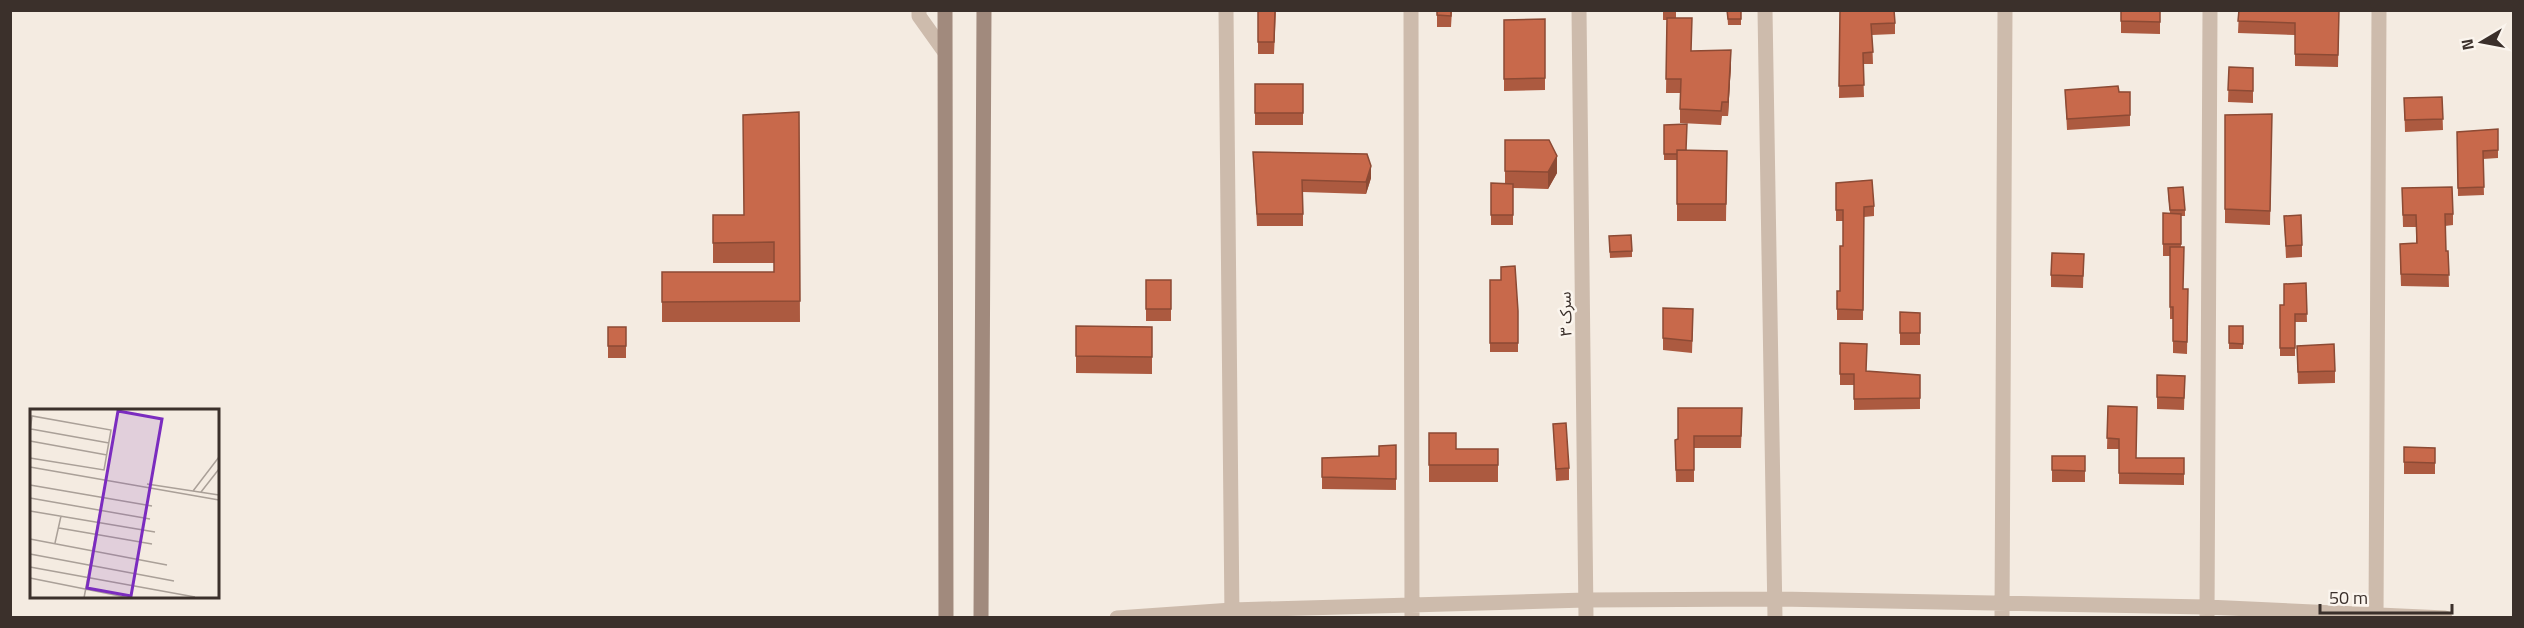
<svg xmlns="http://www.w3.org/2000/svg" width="2524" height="628" font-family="'Titillium Web','Noto Sans Arabic',sans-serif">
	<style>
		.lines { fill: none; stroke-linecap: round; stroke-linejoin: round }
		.minor { stroke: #cdbbac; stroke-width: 15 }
		.secondary { stroke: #a18a7d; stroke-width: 15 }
		.wall { fill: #ac5a40 }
		.shaded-wall { fill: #8c4a34 }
		.building { fill: #c8694b; stroke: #8c4a34; stroke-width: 1.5 }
		.labels { text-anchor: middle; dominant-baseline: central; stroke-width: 5; stroke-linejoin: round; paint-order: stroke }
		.street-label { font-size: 16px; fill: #3b302b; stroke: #fbf5ee }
		.inset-road { fill: none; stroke: #aaa098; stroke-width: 1.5 }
		.view { fill: #7b2cbf; fill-opacity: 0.15; stroke: #7b2cbf; stroke-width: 3 }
		.inset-edge { fill: none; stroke: #3b302b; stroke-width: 3 }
	</style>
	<rect width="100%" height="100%" fill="#f4ebe1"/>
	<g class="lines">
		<path class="minor" d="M919 10V16L944 51
			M1226 10 1232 618
			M1411 10 1412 618
			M1579 10 1586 618
			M1765 10 1775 618
			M1117 618 1232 610 1586 600 1775 599 2207 607 2445 618
			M2002 618 2005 10
			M2207 618 2210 10
			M2376 618 2379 10"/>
		<path class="secondary" d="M945 10 946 618
			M981 618 984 10"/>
	</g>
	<path class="wall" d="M1258 10H1276L1274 54H1258Z
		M1437 10H1452L1451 27H1437Z
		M1663 10H1676V18L1691 51 1731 64 1728 116H1722L1721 125 1680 123V93H1666L1667 20H1663Z
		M1727 10H1741V25H1728Z
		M1840 10 1895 23V34L1872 35 1873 64H1863L1864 97 1839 98Z
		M2121 10H2160V34L2121 33Z
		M2239 10H2339L2338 67 2295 66V35L2238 33Z
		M1545 19V90L1504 91V20Z
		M2229 67 2253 68V103L2228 102Z
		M1255 84 1303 113V125H1255Z
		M2065 90 2130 92V126L2067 130Z
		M2442 97 2443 130 2405 132 2404 98Z
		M799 112 800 322H662V272H774V263H713V215H744Z
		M2272 114 2270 225 2225 223V115Z
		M1664 125 1687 150 1727 151 1726 221H1677V160H1664Z
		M2498 129V158L2483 159 2484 195 2458 196 2457 132Z
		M1505 140 1557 173 1548 189 1513 188V225H1491V183H1505Z
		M1253 152 1371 178 1366 194 1303 192V226H1257Z
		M1836 183 1874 206V216L1864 217 1863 320H1837V291H1840L1843 246V221H1836Z
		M2402 188 2453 214V225L2445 226 2446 251H2448L2449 287 2401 286 2400 256 2416 243V227H2403Z
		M2168 194 2185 210V216H2181V247L2183 289H2188L2187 354 2173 353V319H2170V256H2163V213H2170Z
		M2284 216 2302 245V257L2286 258Z
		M1609 236 1632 251V257L1610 258Z
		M2084 254 2083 288 2051 287V275Z
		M1146 280H1171V321H1146Z
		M1490 280 1518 311V352H1490Z
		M2306 283 2307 322H2295V356H2280V305H2284Z
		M1663 308 1693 321 1692 353 1663 350Z
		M1920 313V345H1900V333Z
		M1076 326 1152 327V374L1076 373Z
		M2229 326H2243V349H2229Z
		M608 327H626V358H608Z
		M2297 346 2335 371V383L2298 384Z
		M1866 371 1920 375V409L1854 410V385H1840V374Z
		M2157 375 2185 376 2184 410 2157 409Z
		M2108 406 2136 458H2184V485L2119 484V449H2107Z
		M1742 420 1741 448H1694V482H1676L1675 440Z
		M1553 424 1569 468V480L1556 481Z
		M1429 433 1456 449H1498V482H1429Z
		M1396 445V490L1322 489V458L1379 456Z
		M2435 448V474H2404V462Z
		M2085 456V482H2052V470Z"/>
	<path class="shaded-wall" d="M1731 50V64L1728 116V102Z
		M1557 156V173L1548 189V172Z
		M1371 166V178L1366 194V182Z"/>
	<path class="building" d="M1258 10H1275L1274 42H1258Z
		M1437 10H1451V16L1437 15Z
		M1727 10H1741V19H1728Z
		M1840 10H1894L1895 23 1871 24 1873 52 1863 53 1864 85 1839 86Z
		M2121 10H2160V22L2121 21Z
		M2239 10H2339L2338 55 2295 54V23L2238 21Z
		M1667 18H1692L1691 51 1731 50 1728 102H1722L1721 111 1680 109 1681 79H1666Z
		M1545 19V78L1504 79V20Z
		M2229 67 2253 68V91L2228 90Z
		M1255 84H1303V113H1255Z
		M2118 86 2119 92H2130V115L2067 119 2065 90Z
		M2442 97 2443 119 2405 120 2404 98Z
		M799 112 800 301 662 302V272H774V242L713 243V215H744L743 115Z
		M2272 114 2270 211 2225 209V115Z
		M1687 124 1686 150H1677V154H1664V125Z
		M2498 129V150L2483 151 2484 187 2458 188 2457 132Z
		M1505 140H1549L1557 156 1548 172 1505 171Z
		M1677 150 1727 151 1726 204H1677Z
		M1253 152 1367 154 1371 166 1366 182 1302 180 1303 214H1257Z
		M1872 180 1874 206 1864 207 1863 310 1837 309V291H1840V246H1843V210H1836V183Z
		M1491 183 1513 184V215H1491Z
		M2183 187 2185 210H2170L2168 188Z
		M2452 187 2453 214H2445L2446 251H2448L2449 275 2401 274 2400 244 2417 243 2416 215H2403L2402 188Z
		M2163 213 2181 214V244H2163Z
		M2301 215 2302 245 2286 246 2284 216Z
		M1631 235 1632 251 1610 252 1609 236Z
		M2170 247H2184L2183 289H2188L2187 342 2173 341V307H2170Z
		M2052 253 2084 254 2083 276 2051 275Z
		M1515 266 1518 311V343H1490V280H1501V267Z
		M1146 280H1171V309H1146Z
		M2306 283 2307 314H2295V348H2280V305H2284V284Z
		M1663 308 1693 309 1692 341 1663 338Z
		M1900 312 1920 313V333H1900Z
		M1076 326 1152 327V357L1076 356Z
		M2229 326H2243V344L2229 343Z
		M608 327H626V346H608Z
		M1840 343 1867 344 1866 371 1920 375V398L1854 399V374H1840Z
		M2334 344 2335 371 2298 372 2297 346Z
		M2157 375 2185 376 2184 398 2157 397Z
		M2108 406 2137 407 2136 458H2184V474L2119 473V439L2107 438Z
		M1678 408H1742L1741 436H1694V470H1676L1675 440 1678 439Z
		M1566 423 1569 468 1556 469 1553 424Z
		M1429 433H1456V449H1498V465H1429Z
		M1396 445V479L1322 477V458L1379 456V446Z
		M2404 447 2435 448V463L2404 462Z
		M2052 456H2085V471L2052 470Z"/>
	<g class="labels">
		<g class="street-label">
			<text transform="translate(1565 314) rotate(-91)">سرک ۳</text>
		</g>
	</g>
	<g transform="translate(30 409)">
		<rect width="189" height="189" fill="#f4ebe1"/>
		<path class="inset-road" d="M1 20 79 34M0 23 2 7 81 21 74 61 0 49M0 32 77 46M0 58 189 91M117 75 189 86M0 76 122 97M163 82 189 48M171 83 189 60M0 89 120 110M0 102 125 123M29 119 122 135M0 130 137 156M25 134 31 107M0 145 144 172M0 158 165 188M0 169 100 189M54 189 76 71"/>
		<path class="view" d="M88 2 132 10 101 187 57 179Z"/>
		<rect width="189" height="189" class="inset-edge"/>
	</g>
	<rect width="2524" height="628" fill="none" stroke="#3b302b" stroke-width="24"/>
	<g transform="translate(2482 42) rotate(260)" stroke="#fbf5ee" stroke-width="4.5" paint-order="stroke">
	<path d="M0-4.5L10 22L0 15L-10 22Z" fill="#3b302b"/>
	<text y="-9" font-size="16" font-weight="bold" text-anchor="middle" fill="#3b302b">N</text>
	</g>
	<path d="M2320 604v9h132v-9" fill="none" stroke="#3b302b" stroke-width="3"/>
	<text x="2329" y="604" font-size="18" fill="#3b302b" stroke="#fbf5ee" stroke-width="4.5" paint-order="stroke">50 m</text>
</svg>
